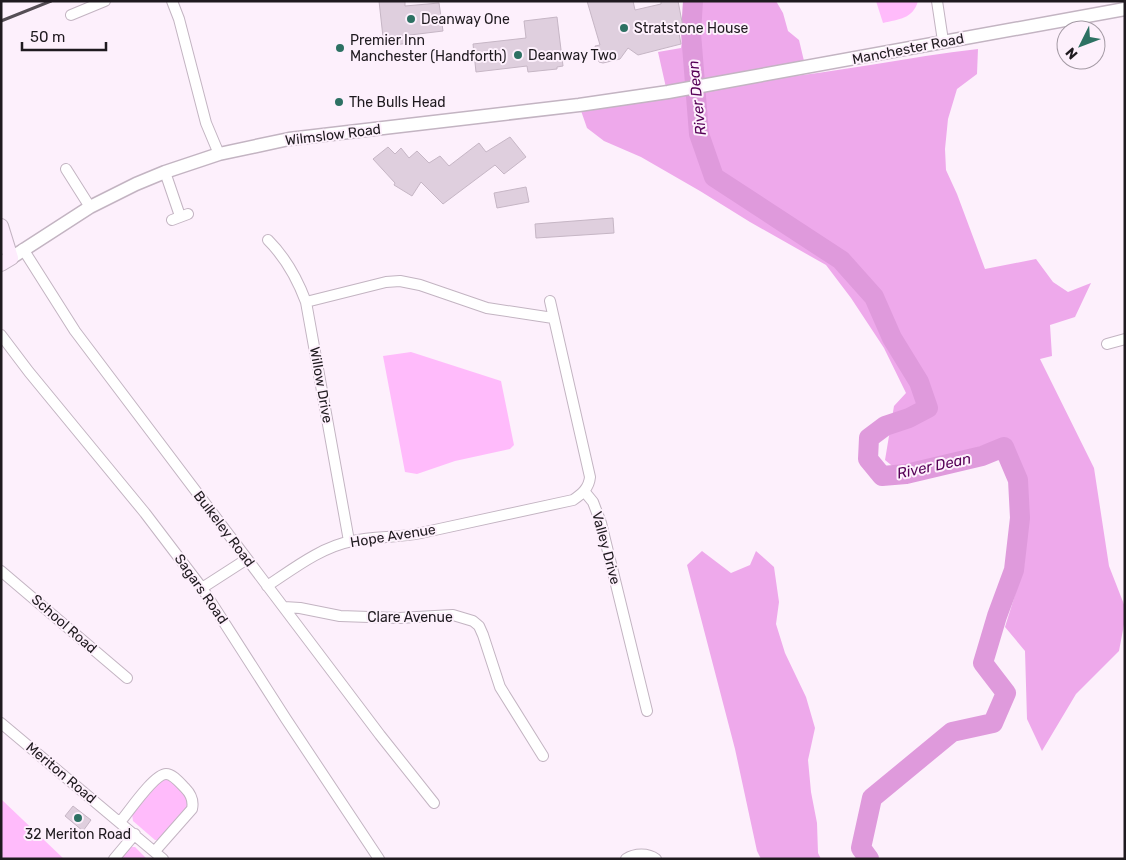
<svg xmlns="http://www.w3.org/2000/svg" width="1126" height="860" font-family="Rubik,sans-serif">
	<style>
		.green { fill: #ffbbfb }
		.forest { fill: #eea9eb }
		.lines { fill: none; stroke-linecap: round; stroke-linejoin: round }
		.river { stroke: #df9adc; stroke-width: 20 }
		.building { fill: #dfcfde; stroke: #c6b6c5 }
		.minor-casing { stroke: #c3b4c2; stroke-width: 12 }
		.tertiary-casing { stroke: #c3b4c2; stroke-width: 15 }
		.secondary-casing { stroke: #c3b4c2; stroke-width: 16 }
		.minor { stroke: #fff; stroke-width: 10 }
		.tertiary { stroke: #fff; stroke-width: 12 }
		.secondary { stroke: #feecfd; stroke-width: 14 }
		.rail { stroke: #554e55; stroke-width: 3 }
		.poi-dot { fill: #2d7163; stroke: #fdf0fc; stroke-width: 2 }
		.labels { text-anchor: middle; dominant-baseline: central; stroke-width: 4; stroke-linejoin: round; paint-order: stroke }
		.poi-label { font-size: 14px; fill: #1f1a1f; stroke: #fdf0fc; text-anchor: start }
		.street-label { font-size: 14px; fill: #1f1a1f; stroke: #fdf0fc }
		.water-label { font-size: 15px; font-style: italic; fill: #560057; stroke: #fdf0fc }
	</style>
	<rect width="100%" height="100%" fill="#fdf0fc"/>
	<path class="green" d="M876 1H918C913 19 899 19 883 23Z
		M411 352 501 381 514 445 510 449 455 461 417 474 405 472 383 356Z
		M165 779 169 780 187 796 188 806 159 840H155L133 821 132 814 161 781Z
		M1 799 64 859H1Z
		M131 847H135L147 859H119Z"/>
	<path class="forest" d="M685 1H776L783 13 788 31 799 40 804 61 769 79C839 72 908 57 978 49L977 74 957 89 948 119 945 149 946 170 957 194 985 269 1036 259 1053 282 1068 292 1091 283 1075 317 1050 325 1052 356 1040 359 1094 468 1109 566 1125 607V619L1119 651 1076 694 1042 751 1027 719 1025 651 1005 627 1024 566 1028 481 1004 438 902 474 885 460 894 406 906 393 884 348 851 298 826 265 750 222 700 191 641 157 604 141 587 128 579 105 667 92 658 52 681 48 686 10Z
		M702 551 731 573 750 565 756 551 774 567 779 602 776 624 785 653 806 697 815 728 808 760 811 792 817 823 818 853 821 859H761L757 851 735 749 687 565Z"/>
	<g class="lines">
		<path class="river" d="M693 1 691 33 699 134 714 177 841 260 874 297 892 338 919 382 928 408 909 418 885 426 869 438 868 459 882 476 906 474 982 456 1004 447 1018 480 1020 518 1014 570 997 616 983 663 1006 693 993 723 952 732 872 798 861 848 869 859"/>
	</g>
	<path class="building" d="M379 1H405V6L439 3 443 31 410 35 411 43 384 46Z
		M587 1H633L635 10 661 4V1H678L683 27 678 28 681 44 638 55 628 48 620 59 603 63 599 62 595 46 600 45Z
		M557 17 563 66 557 67V69L528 72 527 66 476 72 473 44 526 38 524 21Z
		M510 137 526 157 504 174 495 165 443 204 421 182 412 196 394 185 395 183 373 159 388 147 395 154 401 148 409 158 417 151 429 163 440 156 449 166 479 143 486 152Z
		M526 187 529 202 497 208 494 193Z
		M613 218 614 233 536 238 535 224Z
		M73 806 91 820 83 831 65 816Z"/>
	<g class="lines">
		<defs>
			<path id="minor" d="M172 1 179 19 206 123 219 154
				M937 1 943 41
				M71 15 105 1
				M66 169 90 207
				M165 172 180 216
				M172 220 188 214
				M268 240C286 258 297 278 306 302L349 541
				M23 249 75 331 380 735 434 803
				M306 302 386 282 400 281 420 285 487 308 553 318
				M1 335 29 372 145 513 202 588 286 719 379 859
				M1107 344 1125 339
				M584 491 593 502 601 523 647 711
				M1 571 127 678
				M267 586C293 569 321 547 352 541 375 536 398 538 421 533L573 500C582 494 589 488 590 477L550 301
				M202 588 247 559
				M284 607 300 608 340 616 399 618 453 615 473 621 479 626 483 635 500 687 543 756
				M1 723 163 859
				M120 822C128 813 154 774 166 774 173 774 180 783 185 788 191 794 194 800 192 809L155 851
				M114 859 135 834
				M626 859C635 853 648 853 656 859"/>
			<path id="tertiary" d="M11 258 90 207 136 184 165 172 219 154 289 139 579 105 668 92 1125 9"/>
			<path id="secondary" d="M1 226 11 258 1 264"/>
		</defs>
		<use href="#minor" class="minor-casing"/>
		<use href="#tertiary" class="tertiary-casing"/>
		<use href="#secondary" class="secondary-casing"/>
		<use href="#minor" class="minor"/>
		<use href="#tertiary" class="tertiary"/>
		<use href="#secondary" class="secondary"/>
		<path class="rail" d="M1 21 51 1"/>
	</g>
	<g class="poi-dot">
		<circle cx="411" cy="19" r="5"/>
		<circle cx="624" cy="28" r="5"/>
		<circle cx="340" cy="48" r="5"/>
		<circle cx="518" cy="55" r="5"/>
		<circle cx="339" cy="102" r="5"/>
		<circle cx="78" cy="818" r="5"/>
	</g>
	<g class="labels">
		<g class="poi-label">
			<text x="421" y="19">Deanway One</text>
			<text x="634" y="28">Stratstone House</text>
			<text x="350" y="40">Premier Inn<tspan x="350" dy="16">Manchester (Handforth)</tspan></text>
			<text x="528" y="55">Deanway Two</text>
			<text x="349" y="102">The Bulls Head</text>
			<text x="78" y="834" text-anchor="middle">32 Meriton Road</text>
		</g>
		<g class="street-label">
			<text transform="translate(908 49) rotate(-11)">Manchester Road</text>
			<text transform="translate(333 135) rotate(-7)">Wilmslow Road</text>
			<text transform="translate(321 385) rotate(80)">Willow Drive</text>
			<text transform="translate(224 529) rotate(53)">Bulkeley Road</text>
			<text transform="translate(393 536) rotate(-9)">Hope Avenue</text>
			<text transform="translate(606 548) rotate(75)">Valley Drive</text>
			<text transform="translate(201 589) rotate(55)">Sagars Road</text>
			<text x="410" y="617">Clare Avenue</text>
			<text transform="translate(64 624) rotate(41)">School Road</text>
			<text transform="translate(61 773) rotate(40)">Meriton Road</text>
		</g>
		<g class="water-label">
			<text transform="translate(697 98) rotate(-96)">River Dean</text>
			<text transform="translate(934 466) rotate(-12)">River Dean</text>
		</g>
	</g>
	<rect width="1126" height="860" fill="none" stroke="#1f1a1f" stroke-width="5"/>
	<g transform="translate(1081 45) rotate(228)"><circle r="24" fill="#fdf0fc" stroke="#a49aa4"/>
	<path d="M0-4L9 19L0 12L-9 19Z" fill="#2d7163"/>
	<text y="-8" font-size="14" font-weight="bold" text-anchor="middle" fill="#1f1a1f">N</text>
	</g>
	<path d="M22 42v8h84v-8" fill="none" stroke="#1f1a1f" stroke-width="2.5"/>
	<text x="30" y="42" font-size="15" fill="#1f1a1f" stroke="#fdf0fc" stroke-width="4" paint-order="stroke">50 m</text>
</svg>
